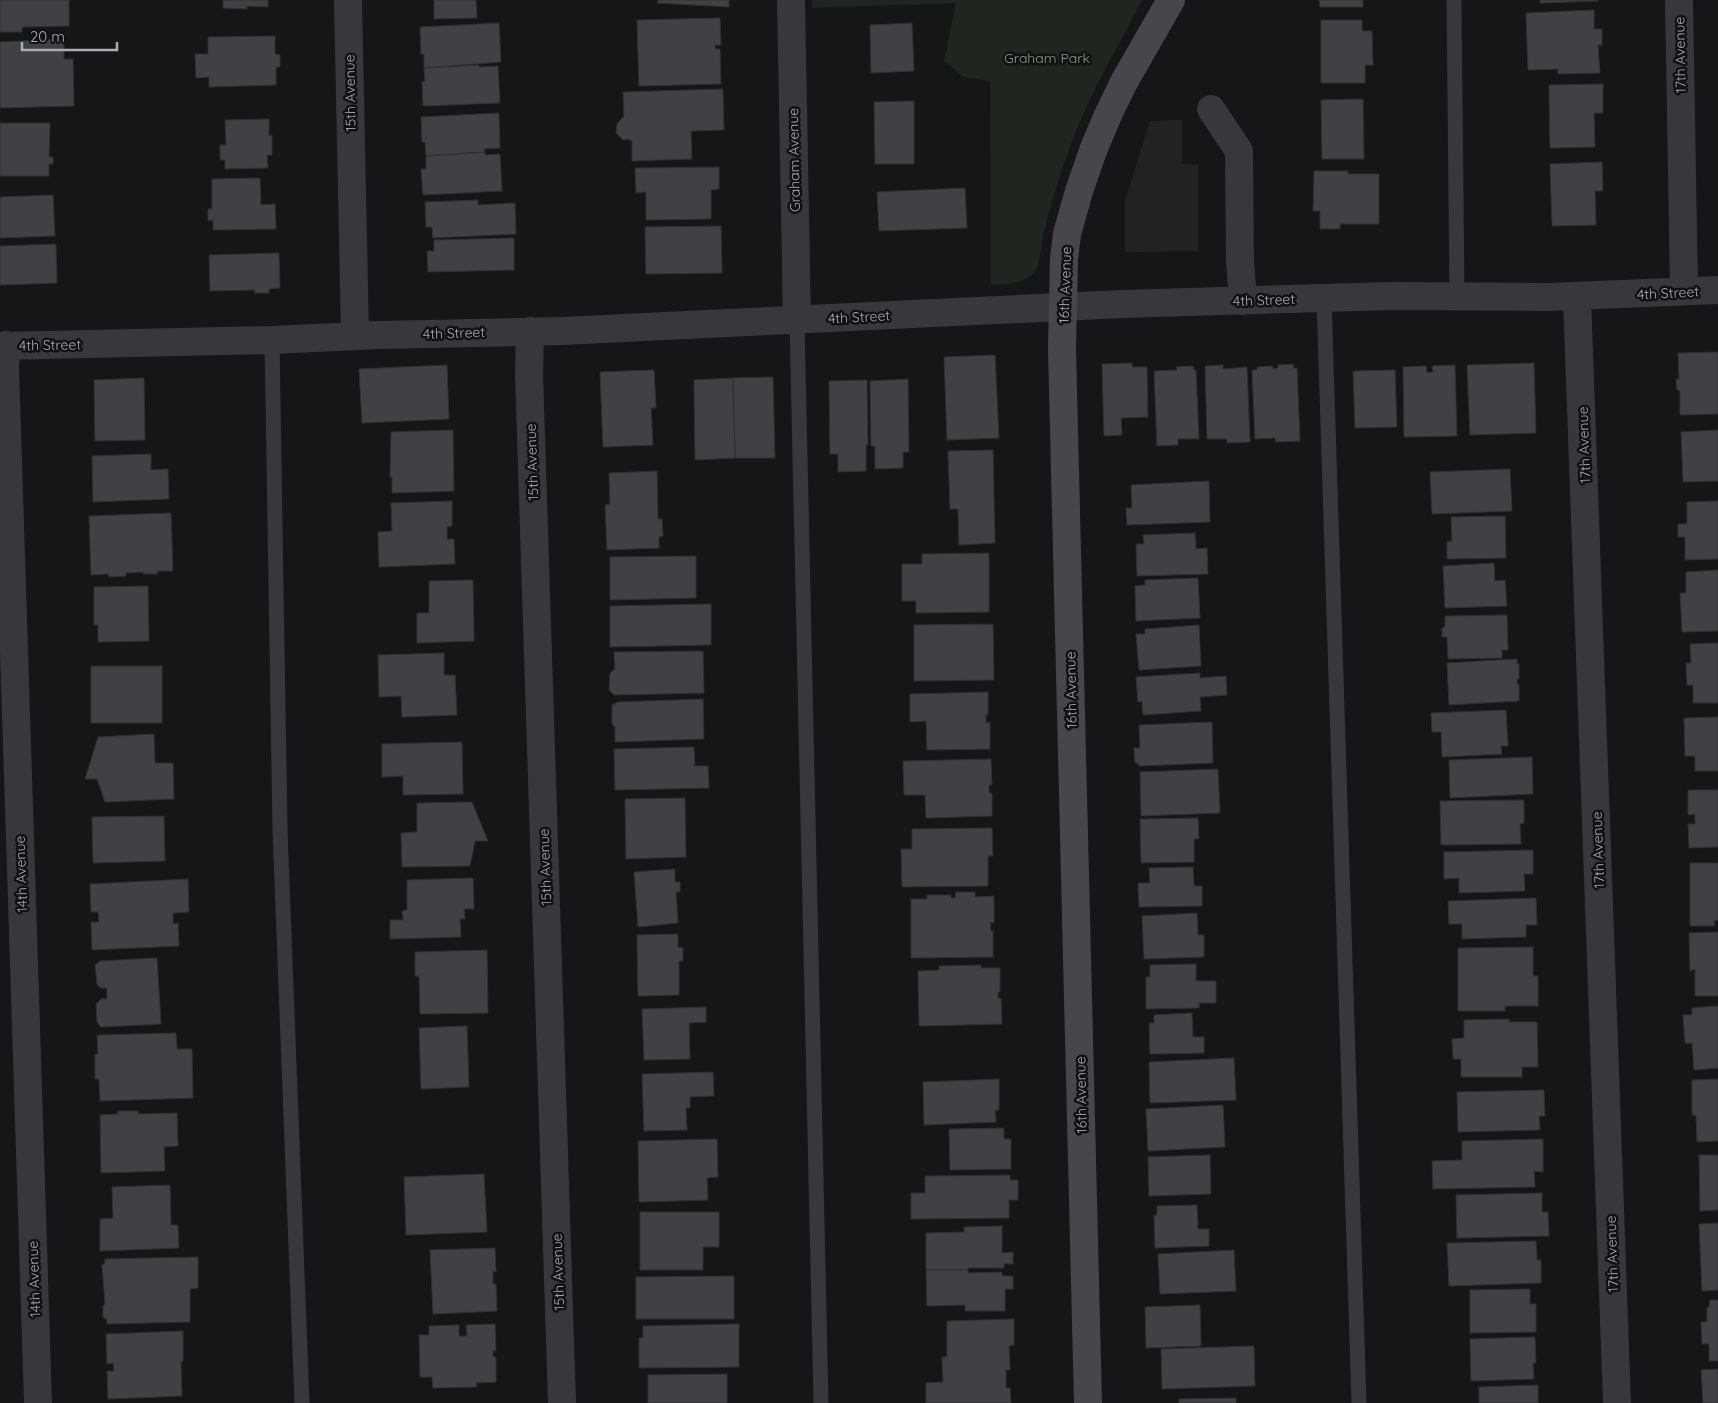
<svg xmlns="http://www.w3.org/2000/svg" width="1718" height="1403" font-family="Quicksand,sans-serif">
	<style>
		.built { fill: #222225 }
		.green { fill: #1e261f }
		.building { fill: #404145; stroke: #303034 }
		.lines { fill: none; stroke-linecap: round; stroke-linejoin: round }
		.lane { stroke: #37383d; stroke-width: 15 }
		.street { stroke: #37383d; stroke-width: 28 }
		.secondary { stroke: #45474d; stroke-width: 28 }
		.labels { text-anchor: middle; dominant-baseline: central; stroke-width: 5; stroke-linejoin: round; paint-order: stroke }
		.street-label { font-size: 14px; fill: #a8adb8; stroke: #111113 }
		.park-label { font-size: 14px; fill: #7fa381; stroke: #111113 }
	</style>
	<rect width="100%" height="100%" fill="#161618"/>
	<path class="built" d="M1182 120V164L1198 165V251L1125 252V201L1150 121Z"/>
	<path class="green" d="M812 0H1142C1116 51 1086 100 1067 155 1058 180 1050 206 1044 232 1041 243 1041 259 1036 269 1026 285 1007 284 991 285L990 81 964 77 944 61 956 3 812 8Z"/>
	<path class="building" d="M0 0H69V26L22 27V32H0Z
		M223 0H268V7L247 6V9L223 8Z
		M434 0H476L477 18 434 19Z
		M658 0H729V7L657 3Z
		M1319 0H1363V7H1320Z
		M1540 0H1598V1L1540 3Z
		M1594 10V29H1602V45H1598L1600 73 1558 74V69L1528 70 1526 13Z
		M720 18 721 45H715V49H720L721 84 639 86 637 20Z
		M1321 20H1362V31H1372L1373 65H1365V83H1321Z
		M499 23 501 62 424 68V54H421L420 27Z
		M912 23 914 71 871 73 870 25Z
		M275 36V54L280 55V67H276V85L209 87V77L196 78 195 54H208V37Z
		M64 39V59H73L74 106 0 108V42Z
		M479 65V67L498 66 500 103 423 106 422 82 425 81 424 68Z
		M1603 84V113H1594L1595 147 1550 148 1549 85Z
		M723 89 724 130 691 131 692 159 632 161V141L628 139 623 140 616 133 617 124 624 116 623 92Z
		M1363 99 1364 159H1322L1321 100Z
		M914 101V164H875L874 102Z
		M499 113 500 148 484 149 485 152 426 156 425 142H422L421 117Z
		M269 119V136L272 135V155H267L268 168 225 169V160H220V145H226L225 120Z
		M0 123H50L49 157H53V164H49V176H0Z
		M485 152V155L500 154 502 191 423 195 421 169H426V156Z
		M1602 162 1603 191H1595L1596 225 1552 226 1550 164Z
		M719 167V189L711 190V219L646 220V192L636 193 635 168Z
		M1314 171H1348V174H1379V224H1340V229H1320V211H1313Z
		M260 178 261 205 275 204 276 229 213 230V220L208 221V209H212V179Z
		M965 188 967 228 879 231 877 192Z
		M53 195 55 236 0 238V197Z
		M478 200V205L515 203 516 234 433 238 432 227H426L425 202Z
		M721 226 722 273 646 274 645 227Z
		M514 238V270L428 272 427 251H434V240Z
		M56 244 57 283 0 285V246Z
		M279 253 280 288 269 289V293H254L255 290 210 291 209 255Z
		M1718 352V414L1680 415V391L1677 390 1676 379H1679L1678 353Z
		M995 355 999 438 947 440 944 357Z
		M1132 363V367H1147L1148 417 1121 418 1122 435 1104 436 1102 364Z
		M1534 363 1536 433 1470 435 1467 365Z
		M1294 364 1293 368H1297L1300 441 1276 442 1275 438 1255 439 1252 370H1257V367L1272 366 1273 369 1278 368V365Z
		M447 365 449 419 362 423 359 369Z
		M1223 365V369L1247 367 1250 442 1227 443V439H1207L1205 366Z
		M1455 365 1457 436 1404 437 1403 367 1426 366 1427 373 1433 372 1432 366Z
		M1193 366 1194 370H1196L1199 439H1178V445L1157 446 1154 371 1177 370 1176 367Z
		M654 370 656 408H651L653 445 603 447 600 372Z
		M1395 370 1397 427 1355 428 1353 371Z
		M773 377 775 458H735L733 378Z
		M144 378 145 440 95 441 94 380Z
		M733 378 735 458 695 460 694 380Z
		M908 379 909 452H903V468L875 469V446H871L870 381Z
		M867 380 868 445H866V471L838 472V454H830L829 381Z
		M453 430 454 491 392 493V477H390L391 432Z
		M1718 430V481L1683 482 1681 432Z
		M993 450 995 543 959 545 958 509H950L948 451Z
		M151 454V470L168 469 169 499 93 502 92 456Z
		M1510 469 1512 511 1432 514 1430 472Z
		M657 471 658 519H662L663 536 659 537V548L607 550 605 505 610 504 609 473Z
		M1209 481 1210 522 1127 525 1126 508H1132L1131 485Z
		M452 501V526L447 527V539H454L455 564 379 567 378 532 392 531 391 503Z
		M1718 501V559L1685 560V537H1678V524H1687V502Z
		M171 513 173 571H157V574H143V572L126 573V576L109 577 108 574 91 575 89 516Z
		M1505 516 1506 558 1447 559V542L1452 541 1451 517Z
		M1195 533 1196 549 1207 548 1208 574 1137 576 1136 544H1144L1143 535Z
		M989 553V612L916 613V601H902V564H922V554Z
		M696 556V598L610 600V557Z
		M1494 563 1495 581 1505 580 1507 606 1445 608 1443 566Z
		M1718 570V631L1682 632 1680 593H1686V572Z
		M1198 578 1200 618 1136 621 1135 586 1145 585V580Z
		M473 580 474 641 417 643V613H429V581Z
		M148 586 149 641 98 642V625H94V587Z
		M711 604V645L610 647V606Z
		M1507 615 1508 650H1502V658L1448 659 1447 637H1442V628L1445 627V616Z
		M993 624 994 680 914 681V625Z
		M1199 625 1201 666 1139 670 1136 634H1145V629Z
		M1718 643V703H1693V685H1687L1686 663H1691L1690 644Z
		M703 651 704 693 614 695 609 690 610 673 615 669 614 652Z
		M444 653V675H455L457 715 402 717 401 696 379 697 378 655Z
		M1517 659V664H1519V679H1517V684H1519V701L1449 705 1447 663Z
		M91 666H162V723H91Z
		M1200 673V678L1226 676 1227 695 1200 697 1201 711 1143 715 1142 701 1138 702 1136 677Z
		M988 692V715H986V723L990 722V749L927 750 926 721 910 722V694Z
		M703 699 704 739 615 742V727L612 724V705L618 702Z
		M1506 710 1508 746H1501L1502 754 1442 757 1441 732H1432L1431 713Z
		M1718 717V771H1695V756H1685L1684 718Z
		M1212 722 1213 763 1139 766 1138 763H1135L1134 748H1140L1139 725Z
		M154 734 155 763H173L174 799 105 802 97 779H85L98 737Z
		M462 742 463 794 403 795V776L382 777V744Z
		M694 747 695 766H708L709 788 615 790 614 749Z
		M1532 757 1533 794 1450 798 1449 760Z
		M991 759 992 785H989V793H992V816L926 818 925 795H904L903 761Z
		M1218 769 1220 813 1141 816 1140 772Z
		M1688 790H1718V847L1689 848 1688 824H1695V814L1688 815Z
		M685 798 686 857 626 859 625 799Z
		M1524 800V823L1520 824 1521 844 1441 845 1440 801Z
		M472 802 488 841H475L470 866 402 867 401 833 417 832V803Z
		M164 816 165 861 93 863 92 817Z
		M1198 818 1199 839H1194V862L1141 863 1140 819Z
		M992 828 993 856H988V886L902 887 901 849H912V829Z
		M1533 850V874H1524L1525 891 1459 893V878L1444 879V852Z
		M1690 863H1718V920L1714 921 1715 926H1690Z
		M1193 867 1194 886H1202V906L1139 907 1138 883H1150L1149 868Z
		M675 869V882H680V892H676L678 923 638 927 634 872Z
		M473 878 474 909H464L465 919H460L461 937 390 939V920H403L402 911 407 910V880Z
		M188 879 189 912 173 913V924L178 923 179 946 92 950 91 922H99L98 912H91L90 884Z
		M956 892H975V897L994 896V923L990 922 991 931H993V957L911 958V899H927V895H951V898H955Z
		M1536 898 1537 925H1526V937L1462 939V924H1449L1448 901Z
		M1197 913 1198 935H1204V957L1144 959 1142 916Z
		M1718 932V996H1695V969L1690 971 1689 933Z
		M678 934V947L683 948V961H679V995L638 996 637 935Z
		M1533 947V976H1538V1006H1505V1011H1458V948Z
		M487 950 488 1013 420 1014 419 976H415V952Z
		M157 958 161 1024 101 1027 97 1022 96 1004 101 999H107V988H100L97 984 95 965 100 961Z
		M1196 964V981H1216V1003H1199V1008L1146 1009V977H1150V965Z
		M981 965V968H1000V992H998V998H1001L1002 1024 919 1026 918 971 939 970V966Z
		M1718 1006V1068L1694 1070 1692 1043H1685L1683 1015H1692V1008Z
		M706 1007V1022L689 1023 690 1059 644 1060 642 1009Z
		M1192 1013 1193 1037H1204V1053L1150 1054 1149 1023H1154V1015Z
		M1509 1019V1022H1537L1538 1067H1522V1077H1461V1059H1453L1452 1039 1464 1038V1020Z
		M467 1026 469 1087 421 1089 419 1028Z
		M176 1033 177 1049H192L193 1098 100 1101 99 1079H95V1054H98L97 1035Z
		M1234 1058 1236 1100 1150 1103 1149 1062Z
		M713 1072 714 1096 690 1097V1108H686L687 1130 644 1131 642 1074Z
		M999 1079V1110L995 1111 996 1122 924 1125 923 1082Z
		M1718 1079V1141L1697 1142 1696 1115H1692V1080Z
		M1544 1090 1545 1116H1539L1540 1130 1458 1132 1457 1092Z
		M1223 1105 1225 1147 1148 1151 1146 1109Z
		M118 1111H138V1114L177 1113 178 1146 164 1147 165 1171 101 1173 100 1115 118 1114Z
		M1004 1128V1139H1011V1169L950 1170 949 1129Z
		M717 1139 718 1177 707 1178 708 1200 639 1202 638 1141Z
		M1543 1139V1172L1534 1171 1535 1187 1433 1189 1432 1161 1462 1160V1141Z
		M1210 1155 1211 1194 1149 1196 1148 1157Z
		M1699 1155H1718V1210L1700 1211Z
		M484 1174 487 1232 406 1235 404 1177Z
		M1010 1175V1180H1018V1200H1009V1218L911 1219V1193H925V1176Z
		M170 1185 171 1225H178L179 1248 100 1251V1219L113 1218 112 1187Z
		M1542 1193V1212H1548L1549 1236 1457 1238 1456 1195Z
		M1197 1205 1198 1229H1209V1246L1155 1248 1154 1215H1157V1206Z
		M640 1212H719V1247H703V1270H640Z
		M1718 1223V1290L1702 1291 1699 1224Z
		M1002 1226V1253L1013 1252V1264H1004V1268H968V1270H926V1233L964 1232V1227Z
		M1536 1241 1537 1260H1541V1283L1449 1286 1447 1243Z
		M495 1248 496 1272 493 1271V1284H496L497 1311 433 1314 430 1250Z
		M1234 1250 1236 1291 1160 1294 1158 1254Z
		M198 1257V1288L190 1289V1322L107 1324V1320L103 1317V1306L105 1304 102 1265 105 1263V1259Z
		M926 1270H968V1273L1002 1272V1276H1013V1289H1005V1311H965V1305L927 1306Z
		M734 1276V1319H636V1277Z
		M1530 1289V1304H1536V1332L1470 1333V1290Z
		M1710 1300H1718V1361H1709V1344H1702L1701 1322H1707V1308L1709 1307Z
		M1200 1305 1201 1346 1146 1348 1145 1307Z
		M1014 1319V1345L1009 1346 1010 1370H1006V1388H1010L1011 1403H926V1383L943 1382 942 1357H947V1321Z
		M495 1324 496 1351H493V1357H496V1382L476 1383 477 1387 433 1388 432 1377H420L419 1335H429V1326L459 1325V1336H467L466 1325Z
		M739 1324V1367L639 1368V1338H643V1326Z
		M183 1331V1361L181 1362 182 1396 108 1399 107 1371H114L113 1363 107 1364 106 1334Z
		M1535 1337 1536 1363H1533L1534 1379 1471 1381 1470 1339Z
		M1254 1346 1255 1386 1162 1389 1161 1349Z
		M1718 1369V1403H1703L1701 1370Z
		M727 1374V1403H648V1375Z
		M1538 1385V1403H1479V1387Z
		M1236 1398V1403H1179V1399Z"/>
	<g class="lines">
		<path class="lane" d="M1454 0 1457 296
			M1324 298 1359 1403
			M797 321 821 1403
			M272 340 280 830 302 1403"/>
		<path class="street" d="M348 0 355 336
			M791 0 797 321
			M1679 0 1684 291
			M1211 109 1239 151 1240 261 1243 301
			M1577 297 1617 1403
			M530 331 529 374 562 1403
			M6 345 5 368 38 1403
			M0 346 272 340 380 335 562 331 1122 304 1392 296 1549 297 1718 290"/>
		<path class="secondary" d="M1088 1403 1062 349 1064 259 1067 234 1079 191 1094 148 1108 115 1124 82 1171 0"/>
	</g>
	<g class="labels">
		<g class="street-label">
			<text transform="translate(1680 55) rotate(-91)">17th Avenue</text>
			<text transform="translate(350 93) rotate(-91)">15th Avenue</text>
			<text transform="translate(794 160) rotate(-91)">Graham Avenue</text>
			<text transform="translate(1065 285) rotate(-88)">16th Avenue</text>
			<text transform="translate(1668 293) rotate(-3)">4th Street</text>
			<text transform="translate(1264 300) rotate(-2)">4th Street</text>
			<text transform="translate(859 317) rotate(-3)">4th Street</text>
			<text transform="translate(454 333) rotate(-2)">4th Street</text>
			<text transform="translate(50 345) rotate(-1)">4th Street</text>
			<text transform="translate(1584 445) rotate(-92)">17th Avenue</text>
			<text transform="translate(532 462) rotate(-92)">15th Avenue</text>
			<text transform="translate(1071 690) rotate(-91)">16th Avenue</text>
			<text transform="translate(1598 850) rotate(-92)">17th Avenue</text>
			<text transform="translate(545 867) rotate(-92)">15th Avenue</text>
			<text transform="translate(21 874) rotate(-92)">14th Avenue</text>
			<text transform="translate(1081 1095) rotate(-91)">16th Avenue</text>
			<text transform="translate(1612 1254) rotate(-92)">17th Avenue</text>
			<text transform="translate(558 1272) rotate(-92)">15th Avenue</text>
			<text transform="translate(34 1279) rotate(-92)">14th Avenue</text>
		</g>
		<g class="park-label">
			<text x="1047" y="58">Graham Park</text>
		</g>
	</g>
	<path d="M22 42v8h95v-8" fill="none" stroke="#a8adb8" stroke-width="2.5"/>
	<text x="30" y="42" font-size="15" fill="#a8adb8" stroke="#111113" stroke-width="4" paint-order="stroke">20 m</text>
</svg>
